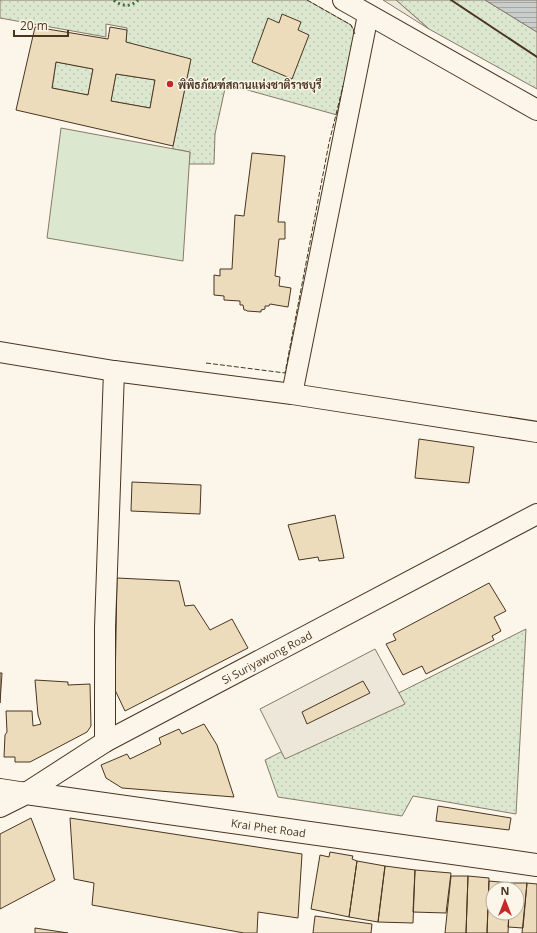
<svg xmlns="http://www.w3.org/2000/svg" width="537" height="933" font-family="'Open Sans',Sarabun,sans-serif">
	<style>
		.green { fill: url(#green-dots); stroke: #887966 }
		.pitch { fill: #dce7d0; stroke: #887966 }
		.parking { fill: #ede7d9; stroke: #887966 }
		.water { fill: url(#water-rules); stroke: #887966 }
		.building { fill: #ecdcbc; stroke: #4a3520; fill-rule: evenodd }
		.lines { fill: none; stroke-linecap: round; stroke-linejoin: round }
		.minor-casing { stroke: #4a3520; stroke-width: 22 }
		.major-casing { stroke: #4a3520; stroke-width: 24 }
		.minor { stroke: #fbf6e9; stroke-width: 20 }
		.major { stroke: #fbf6e9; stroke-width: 22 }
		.hedge { stroke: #436837; stroke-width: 3; stroke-dasharray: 2 3; stroke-linecap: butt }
		.fence { stroke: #4a3520; stroke-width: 1; stroke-dasharray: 5 2; stroke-linecap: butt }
		.wall { stroke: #4a3520; stroke-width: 2 }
		.poi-dot { fill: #c62828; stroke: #fbf6e9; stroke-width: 1.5 }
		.labels { text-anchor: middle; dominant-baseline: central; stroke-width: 3; stroke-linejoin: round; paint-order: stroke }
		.poi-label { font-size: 11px; font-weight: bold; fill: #4a3520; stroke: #fbf6e9; text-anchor: start }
		.street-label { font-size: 11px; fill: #4a3520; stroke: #fbf6e9 }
	</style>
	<defs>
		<pattern id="green-dots" width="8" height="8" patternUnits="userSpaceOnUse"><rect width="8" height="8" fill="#dce7d0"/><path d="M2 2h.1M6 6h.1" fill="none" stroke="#bec7b2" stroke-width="1.8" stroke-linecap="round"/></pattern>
		<pattern id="water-rules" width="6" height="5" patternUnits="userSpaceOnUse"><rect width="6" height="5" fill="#c9cecd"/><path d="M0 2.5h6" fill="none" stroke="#a5a8a6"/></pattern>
	</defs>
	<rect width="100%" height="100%" fill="#fbf6e9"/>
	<path class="green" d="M0 0H307L351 25 356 34 337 115 226 84 215 134 214 164H189L190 152 173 149V146L190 63 126 42 127 28 106 24V37L0 18Z
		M396 0H485L537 32V89L429 29Z
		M56 62 93 69 88 95 52 88Z
		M116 74 155 80 150 108 111 101Z
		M526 629 516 814 413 796 402 816 278 797 265 760Z"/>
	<path class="pitch" d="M61 128 190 152 183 261 47 238Z"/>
	<path class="parking" d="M383 0H396L429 29Z
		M375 649 405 704 285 759 260 709Z"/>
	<path class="water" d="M485 0H537V32Z"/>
	<path class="building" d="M282 14 301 22 298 30 309 35 292 79 252 62 268 18 279 23Z
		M35 27 108 39 110 27 127 30 126 42 191 59 173 146 16 110ZM56 62 93 69 88 95 52 88ZM116 74 155 80 150 108 111 101Z
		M252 153 285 156 278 222H285V239H279L275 276 280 277 279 286 291 288 288 307 270 304 269 306H265V309L261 310V312L247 311 246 310H244L243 305H240V301L224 300V296L214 295V275L220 276V269H232L235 215 244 216Z
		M419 439 474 447 469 483 415 478Z
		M132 482 201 485 200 514 131 511Z
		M335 515 344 558 319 561 318 557 299 560 288 525Z
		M117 578 179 581 185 606 194 605 210 630 232 619 248 648 125 711 115 690Z
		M489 583 506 611 494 617 501 631 492 636 494 640 426 674 422 666 403 675 386 644 396 640 393 634Z
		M0 673H2L0 703Z
		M35 680 68 682V685L90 684 91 726 87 732 30 762H15V757H4L5 735 7 732 6 711H32L33 726 41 724 38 715Z
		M363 681 370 693 307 724 302 712Z
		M204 724 217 745 234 797 122 788 106 778 101 765 127 754 130 759 161 744 159 738 179 729 182 734Z
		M438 806 511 818 509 830 436 821Z
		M31 818 55 880 0 909V834Z
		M70 818 302 854 298 918 258 912 257 933H244L92 905 94 883 74 879Z
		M330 852 353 856 352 859 357 861 349 917 311 909 320 855 329 857Z
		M357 861 385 866 378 922 349 917Z
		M385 866 415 870 413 923 378 922Z
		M415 870 451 873 446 913 413 912Z
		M451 876H468L466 933H445Z
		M468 876 489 878 487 933H466Z
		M489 881 510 883V889H493V913H509L508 933H487Z
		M510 883H527L523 928 508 927 509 913H517V889H510Z
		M527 883 537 884V933H522Z
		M315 916 372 924 371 933H313Z
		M35 928 68 933H35Z"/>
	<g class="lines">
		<defs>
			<g id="minor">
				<path d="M343 0 537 110"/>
				<path d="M0 352 114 371 292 394 537 432"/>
				<path d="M292 394 368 15"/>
				<path d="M105 742V627L114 371"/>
				<path id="s1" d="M0 789 26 793 105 742 537 514"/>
			</g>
			<g id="major">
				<path id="s2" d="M0 806 26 793 537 865"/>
			</g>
		</defs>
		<use href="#minor" class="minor-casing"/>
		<use href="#major" class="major-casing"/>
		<use href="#minor" class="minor"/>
		<use href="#major" class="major"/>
		<path class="hedge" d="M114 0C122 7 131 7 138 0"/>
		<path class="fence" d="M307 0 351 25 355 34
			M206 363 285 373 329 143 343 86"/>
		<path class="wall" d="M451 0 537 57"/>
	</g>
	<circle class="poi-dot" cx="170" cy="84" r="4"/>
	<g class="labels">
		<g class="poi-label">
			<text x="178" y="84">พิพิธภัณฑ์สถานแห่งชาติราชบุรี</text>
		</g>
		<g class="street-label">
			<text stroke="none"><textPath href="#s1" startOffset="303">Si Suriyawong Road</textPath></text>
			<text stroke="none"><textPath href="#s2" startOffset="274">Krai Phet Road</textPath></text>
		</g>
	</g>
	<g transform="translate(505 901)"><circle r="19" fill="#fbf6e9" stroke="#b4a999"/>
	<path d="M0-3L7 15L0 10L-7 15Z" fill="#c62828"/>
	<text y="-6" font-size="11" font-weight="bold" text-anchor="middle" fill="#4a3520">N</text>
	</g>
	<path d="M14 30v6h54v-6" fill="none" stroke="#4a3520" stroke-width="2"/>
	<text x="20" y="30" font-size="12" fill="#4a3520" stroke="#fbf6e9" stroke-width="3" paint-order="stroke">20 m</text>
</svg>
